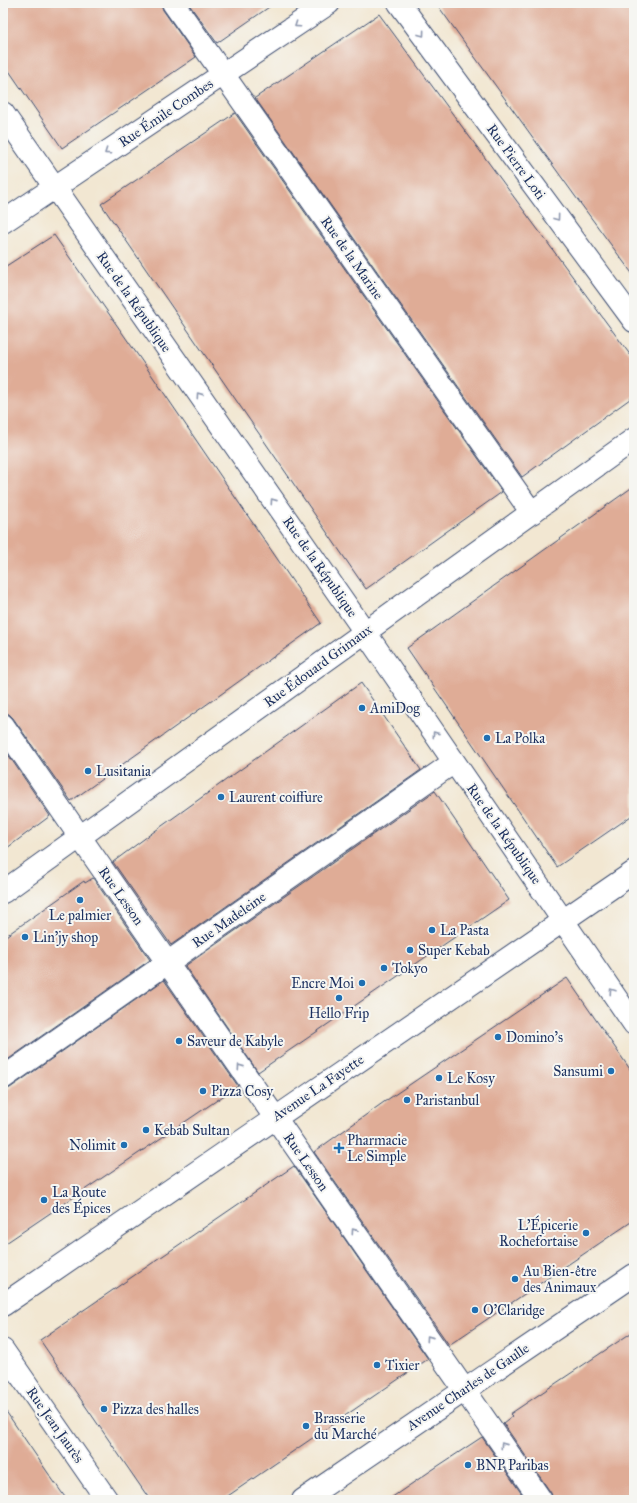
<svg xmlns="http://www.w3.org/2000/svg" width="637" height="1503" font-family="'IM FELL Great Primer',serif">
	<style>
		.building { fill: #dfac96 }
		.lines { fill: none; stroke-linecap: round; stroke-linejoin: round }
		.street-casing { stroke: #3b4b6f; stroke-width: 24 }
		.secondary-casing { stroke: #3b4b6f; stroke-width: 24 }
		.street { stroke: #fff; stroke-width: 22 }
		.secondary { stroke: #fff; stroke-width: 22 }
		.oneway { stroke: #8d97ae }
		.poi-dot { fill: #1f6fb2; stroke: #f6f6f2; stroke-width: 1.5 }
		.labels { text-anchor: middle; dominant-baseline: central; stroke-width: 4; stroke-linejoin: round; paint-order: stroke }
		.street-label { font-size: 14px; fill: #1b2f5e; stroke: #f6f6f2 }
		.poi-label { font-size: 14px; fill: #1b2f5e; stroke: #f6f6f2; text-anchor: start }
	</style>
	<rect width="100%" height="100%" fill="#f6f6f2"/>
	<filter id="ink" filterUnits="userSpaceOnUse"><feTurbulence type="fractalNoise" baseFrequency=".025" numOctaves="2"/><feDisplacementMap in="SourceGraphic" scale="8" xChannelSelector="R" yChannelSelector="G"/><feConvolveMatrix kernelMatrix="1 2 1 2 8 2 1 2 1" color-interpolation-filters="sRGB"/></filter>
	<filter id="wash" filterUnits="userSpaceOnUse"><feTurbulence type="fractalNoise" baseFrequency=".012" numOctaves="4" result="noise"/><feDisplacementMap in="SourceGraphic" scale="16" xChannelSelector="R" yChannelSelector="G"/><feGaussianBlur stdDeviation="0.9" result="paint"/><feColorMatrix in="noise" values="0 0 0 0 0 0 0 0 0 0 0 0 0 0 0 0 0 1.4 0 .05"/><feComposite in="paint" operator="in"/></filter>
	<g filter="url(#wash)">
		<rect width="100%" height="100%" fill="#f2e7d2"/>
		<g id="blocks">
			<path class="building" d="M3 3H161L163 10 196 57 62 148 3 62Z
				M188 3H275L217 43Z
				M436 3H634V276L575 196Z
				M379 14 634 360V396L522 477 255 98Z
				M235 113 502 492 366 589 101 204Z
				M54 235 153 377 321 623 71 801 13 718 9 714 3 713V268Z
				M634 486V814L557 867 407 648Z
				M361 683 421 770 171 945 113 862 148 836Z
				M3 747 50 816 3 851Z
				M435 791 509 900 258 1072 185 966Z
				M93 878 150 960 3 1063V938L84 881 85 883Z
				M567 978 634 1075V1220L449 1345 314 1152 384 1102Z
				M164 980 238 1086 3 1245V1090L10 1088Z
				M294 1166 428 1359 222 1500H150L40 1340Z
				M634 1331V1500H553L551 1493 503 1423 512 1416 510 1414Z
				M3 1407 48 1473 67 1500H3Z
				M482 1437 526 1500H388L429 1472Z"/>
		</g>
	</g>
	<g filter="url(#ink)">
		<use href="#blocks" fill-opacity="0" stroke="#3b4b6f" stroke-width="1"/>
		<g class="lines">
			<defs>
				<path id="street" d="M173 3 532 513
					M399 3 634 321
					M3 113 365 632 634 1024
					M3 222 329 3
					M3 725 80 837 541 1500
					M3 892 634 439
					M3 1078 454 762
					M3 1350 107 1500
					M303 1500 634 1275"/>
				<path id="secondary" d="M3 1305 634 872"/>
			</defs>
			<use href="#street" class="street-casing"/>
			<use href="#secondary" class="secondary-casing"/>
			<use href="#street" class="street"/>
			<use href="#secondary" class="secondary"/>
		</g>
		<defs><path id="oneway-chevron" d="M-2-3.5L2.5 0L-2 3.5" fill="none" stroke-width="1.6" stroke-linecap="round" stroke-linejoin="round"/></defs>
		<g class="oneway">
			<use href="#oneway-chevron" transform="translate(297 25) rotate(146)"/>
			<use href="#oneway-chevron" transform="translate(422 34) rotate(54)"/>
			<use href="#oneway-chevron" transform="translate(107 152) rotate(146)"/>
			<use href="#oneway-chevron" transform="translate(557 218) rotate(54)"/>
			<use href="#oneway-chevron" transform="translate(199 395) rotate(-125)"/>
			<use href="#oneway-chevron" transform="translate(273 501) rotate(-125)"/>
			<use href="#oneway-chevron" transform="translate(435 734) rotate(-125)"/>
			<use href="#oneway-chevron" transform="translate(612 991) rotate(-124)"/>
			<use href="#oneway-chevron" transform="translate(240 1067) rotate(-125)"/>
			<use href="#oneway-chevron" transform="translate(354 1231) rotate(-125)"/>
			<use href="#oneway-chevron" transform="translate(429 1338) rotate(-125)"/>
			<use href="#oneway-chevron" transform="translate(503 1445) rotate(-125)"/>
		</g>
	</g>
	<g class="poi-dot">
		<circle cx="362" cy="708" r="4"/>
		<circle cx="487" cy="738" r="4"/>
		<circle cx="88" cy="771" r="4"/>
		<circle cx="221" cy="797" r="4"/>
		<circle cx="80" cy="900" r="4"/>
		<circle cx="432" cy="930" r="4"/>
		<circle cx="25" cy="937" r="4"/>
		<circle cx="410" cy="950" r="4"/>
		<circle cx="384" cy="968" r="4"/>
		<circle cx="362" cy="983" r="4"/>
		<circle cx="339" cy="998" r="4"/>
		<circle cx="498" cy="1037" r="4"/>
		<circle cx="179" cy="1041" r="4"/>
		<circle cx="611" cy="1071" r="4"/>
		<circle cx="439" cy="1078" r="4"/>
		<circle cx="203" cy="1091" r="4"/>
		<circle cx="407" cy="1100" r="4"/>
		<circle cx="146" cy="1130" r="4"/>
		<circle cx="124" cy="1145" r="4"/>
		<path d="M337 1142h4v4h4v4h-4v4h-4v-4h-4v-4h4z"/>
		<circle cx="44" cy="1200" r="4"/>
		<circle cx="586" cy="1233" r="4"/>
		<circle cx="515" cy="1279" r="4"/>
		<circle cx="475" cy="1310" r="4"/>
		<circle cx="377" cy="1365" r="4"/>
		<circle cx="104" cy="1409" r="4"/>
		<circle cx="306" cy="1426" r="4"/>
		<circle cx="468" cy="1465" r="4"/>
	</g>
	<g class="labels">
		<g class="street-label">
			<text transform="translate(166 113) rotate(-34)">Rue Émile Combes</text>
			<text transform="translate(516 162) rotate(54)">Rue Pierre Loti</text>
			<text transform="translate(352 258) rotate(55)">Rue de la Marine</text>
			<text transform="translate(134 302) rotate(55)">Rue de la République</text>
			<text transform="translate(320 567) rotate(55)">Rue de la République</text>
			<text transform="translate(318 666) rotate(-36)">Rue Édouard Grimaux</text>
			<text transform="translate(504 834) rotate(55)">Rue de la République</text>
			<text transform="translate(121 896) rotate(55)">Rue Lesson</text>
			<text transform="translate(229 920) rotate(-35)">Rue Madeleine</text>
			<text transform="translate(318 1088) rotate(-34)">Avenue La Fayette</text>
			<text transform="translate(306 1162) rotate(55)">Rue Lesson</text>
			<text transform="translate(468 1387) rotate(-34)">Avenue Charles de Gaulle</text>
			<text transform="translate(55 1425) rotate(55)">Rue Jean Jaurès</text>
		</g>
		<g class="poi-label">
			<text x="370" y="708">AmiDog</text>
			<text x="495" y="738">La Polka</text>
			<text x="96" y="771">Lusitania</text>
			<text x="229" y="797">Laurent coiffure</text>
			<text x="80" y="915" text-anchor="middle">Le palmier</text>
			<text x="440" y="930">La Pasta</text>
			<text x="33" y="937">Lin'jy shop</text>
			<text x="418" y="950">Super Kebab</text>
			<text x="392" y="968">Tokyo</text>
			<text x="354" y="983" text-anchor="end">Encre Moi</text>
			<text x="339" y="1013" text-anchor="middle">Hello Frip</text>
			<text x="506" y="1037">Domino's</text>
			<text x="187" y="1041">Saveur de Kabyle</text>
			<text x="603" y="1071" text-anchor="end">Sansumi</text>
			<text x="447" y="1078">Le Kosy</text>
			<text x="211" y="1091">Pizza Cosy</text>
			<text x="415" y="1100">Paristanbul</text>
			<text x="154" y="1130">Kebab Sultan</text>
			<text x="347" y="1140">Pharmacie<tspan x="347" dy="16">Le Simple</tspan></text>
			<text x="116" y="1145" text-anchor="end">Nolimit</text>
			<text x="52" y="1192">La Route<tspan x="52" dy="16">des Épices</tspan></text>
			<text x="578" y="1225" text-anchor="end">L'Épicerie<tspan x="578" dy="16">Rochefortaise</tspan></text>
			<text x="523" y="1271">Au Bien-être<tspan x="523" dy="16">des Animaux</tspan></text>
			<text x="483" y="1310">O'Claridge</text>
			<text x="385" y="1365">Tixier</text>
			<text x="112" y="1409">Pizza des halles</text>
			<text x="314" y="1418">Brasserie<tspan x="314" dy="16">du Marché</tspan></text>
			<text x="476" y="1465">BNP Paribas</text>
		</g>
	</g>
	<rect width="637" height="1503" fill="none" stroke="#f6f6f2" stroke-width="16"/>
</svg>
